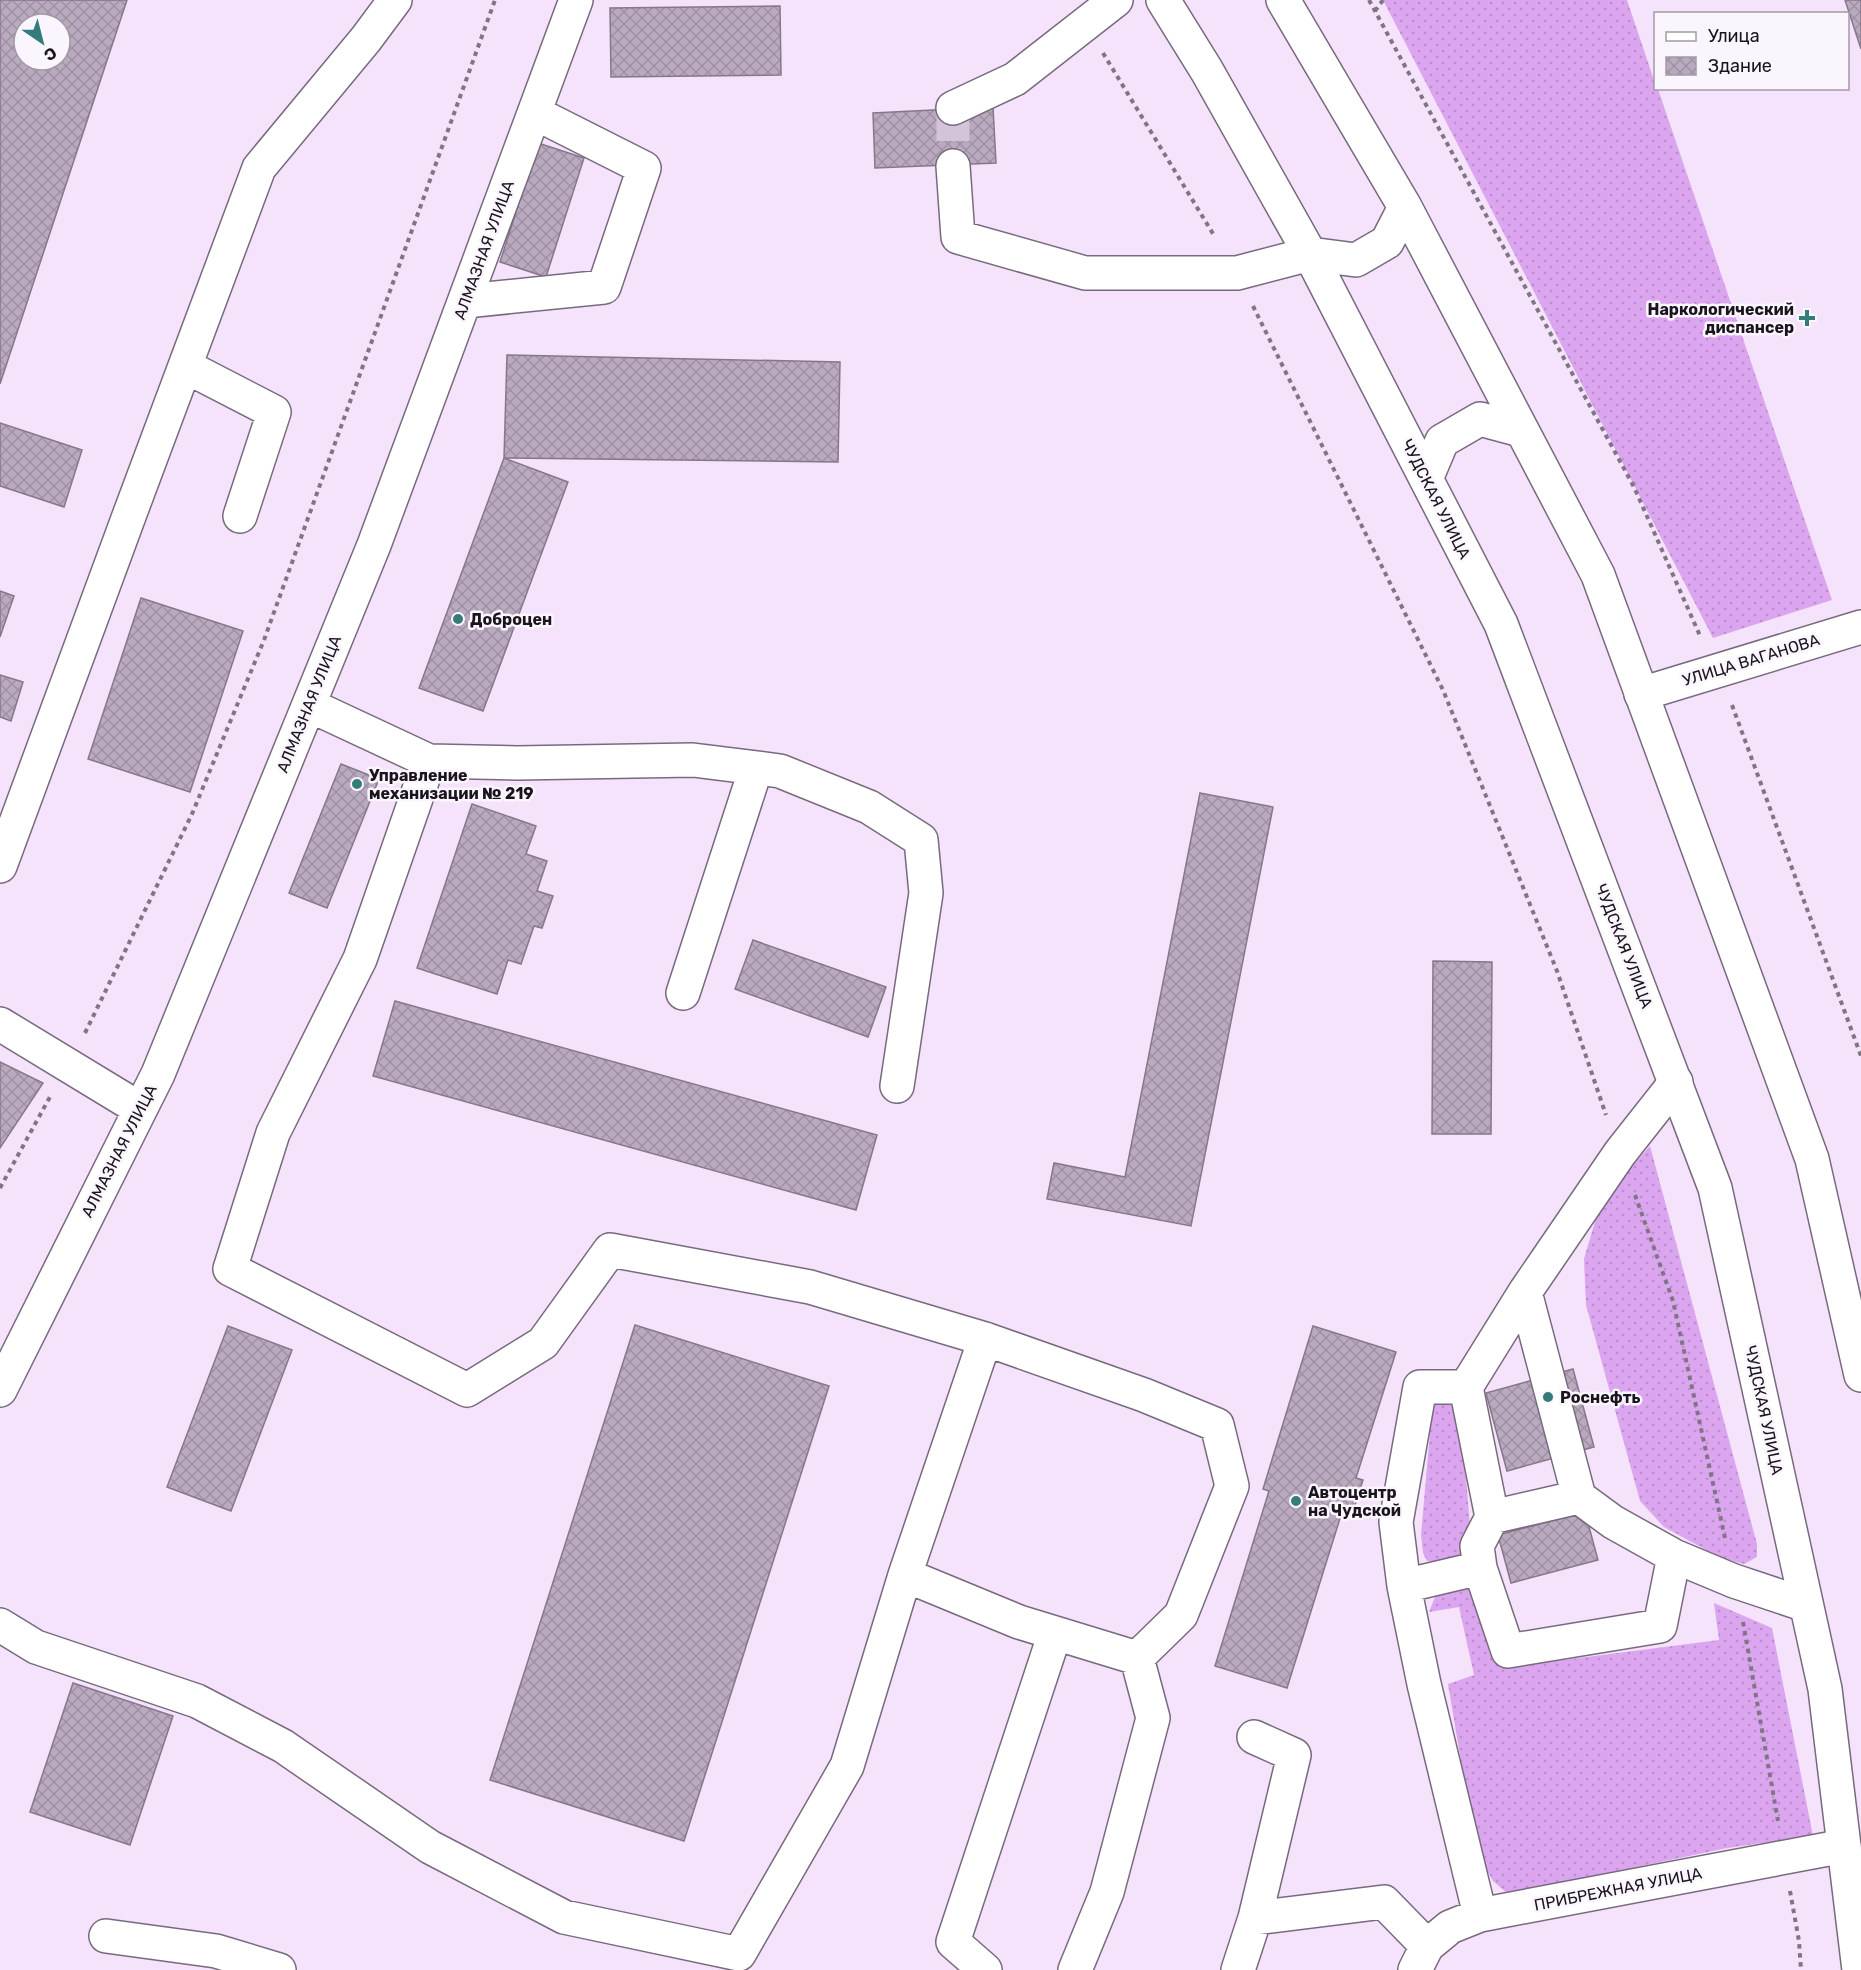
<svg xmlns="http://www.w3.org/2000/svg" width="1861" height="1970" font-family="Rubik,sans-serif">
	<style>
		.grass { fill: url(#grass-dots) }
		.building { fill: url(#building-cross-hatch); stroke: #86778b; stroke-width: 1.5; fill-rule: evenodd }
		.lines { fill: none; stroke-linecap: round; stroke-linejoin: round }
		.minor-tunnel { stroke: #d3c4d9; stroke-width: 33; stroke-dasharray: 33 16; stroke-linecap: butt }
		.minor-casing { stroke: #786a7e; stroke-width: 36 }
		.highway-casing { stroke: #786a7e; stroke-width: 36 }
		.path { stroke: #807584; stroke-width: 4; stroke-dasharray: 4.5 4.5; stroke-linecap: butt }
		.minor { stroke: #fff; stroke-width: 33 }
		.highway { stroke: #fff; stroke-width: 33 }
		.poi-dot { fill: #337c7b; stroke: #fbf5fe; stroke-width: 2 }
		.labels { text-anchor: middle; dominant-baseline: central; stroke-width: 5; stroke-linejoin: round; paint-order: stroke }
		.street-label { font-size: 16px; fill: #1a141c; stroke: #fbf5fe }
		.poi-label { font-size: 16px; font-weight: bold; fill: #1a141c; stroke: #fbf5fe; text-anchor: start }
	</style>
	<defs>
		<pattern id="grass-dots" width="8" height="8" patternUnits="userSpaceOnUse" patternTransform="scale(1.5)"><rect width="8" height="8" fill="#dba6ef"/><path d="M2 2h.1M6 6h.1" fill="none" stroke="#bb8ecc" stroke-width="1.8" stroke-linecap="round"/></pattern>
		<pattern id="building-cross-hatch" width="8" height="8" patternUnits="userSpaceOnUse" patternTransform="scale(1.5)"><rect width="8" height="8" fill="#baaac0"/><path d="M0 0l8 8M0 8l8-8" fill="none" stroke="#9f91a4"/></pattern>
	</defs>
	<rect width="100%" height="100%" fill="#f4e3fa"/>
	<path class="grass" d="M1383 0H1627L1655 83 1656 88 1658 89 1832 600 1713 638Z
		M1650 1146 1757 1544V1557L1744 1564 1719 1557 1664 1527 1640 1501 1586 1305 1584 1259 1598 1211 1612 1188Z
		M1433 1399 1453 1401 1464 1453 1471 1539 1459 1558 1448 1563 1427 1561 1423 1553 1421 1535Z
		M1455 1583 1473 1585 1481 1595 1501 1668 1719 1640 1714 1603 1772 1628 1813 1836 1727 1848 1508 1894 1493 1881 1476 1851 1448 1684 1474 1675 1459 1607 1429 1612 1435 1597Z"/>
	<path class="building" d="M0 0H127L0 384ZM24 24H60V60H24Z
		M1845 0H1861V49Z
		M780 6 781 75 611 77 610 8Z
		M993 107 996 163 875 168 873 113Z
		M538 143 584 158 546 277 500 262Z
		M507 355 840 362 838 462 504 458Z
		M0 423 82 450 64 507 0 486Z
		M504 458 568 482 483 711 419 688Z
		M0 591 14 596 0 637Z
		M141 598 243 631 190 792 88 759Z
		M0 675 23 682 11 721 0 717Z
		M341 764 379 779 327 908 289 893Z
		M1200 793 1273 807 1191 1226 1047 1199 1054 1163 1125 1177Z
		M472 804 536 826 526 854 547 861 537 891 553 896 542 928 534 926 521 964 508 960 497 994 417 968Z
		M753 940 886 987 868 1037 735 989Z
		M1433 961 1492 962 1491 1134H1432Z
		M395 1001 877 1135 856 1210 373 1076Z
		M0 1062 43 1083 0 1148Z
		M635 1325 829 1386 684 1841 490 1780Z
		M228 1326 292 1350 231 1511 167 1487Z
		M1313 1326 1396 1352 1356 1478 1363 1480 1352 1515 1342 1512 1287 1688 1215 1666 1269 1491 1263 1489Z
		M1573 1369 1594 1447 1507 1471 1486 1393Z
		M1585 1512 1598 1560 1511 1583 1498 1535Z
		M73 1683 173 1716 130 1845 30 1812Z"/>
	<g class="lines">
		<path class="minor-tunnel" d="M953 108V166"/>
		<defs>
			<path id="minor" d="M953 108 1015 79 1116 0
				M953 166 958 237 1085 273H1237L1310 254
				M466 301 604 287 644 168 535 113
				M185 366 274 412 240 516
				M1641 694 1861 627
				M309 705 429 761 517 763 693 760 780 771 869 807 921 840 926 893 897 1086
				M429 761 360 959 273 1133 230 1269 467 1390 543 1343 610 1250 810 1287 985 1339 1144 1395 1217 1425 1232 1486 1181 1615 1137 1658 1019 1622 905 1575
				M0 866 129 516 259 168 366 39 395 0
				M683 993 756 768
				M0 1024 140 1109
				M1676 1082 1620 1153 1525 1292 1579 1497 1613 1522 1674 1556 1734 1581 1806 1605
				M1525 1292 1466 1387 1492 1517 1477 1546 1480 1568 1508 1651 1660 1626 1674 1556
				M1466 1387H1420L1396 1522 1404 1586 1424 1684 1480 1915
				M0 1390 158 1074 374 545 576 0
				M1492 1517 1579 1497
				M1404 1586 1480 1568
				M0 1625 36 1647 197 1701 283 1746 430 1847 564 1917 739 1954 847 1766 905 1575 985 1339
				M1255 1918 1384 1902 1427 1946
				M106 1936 216 1951 279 1970
				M985 1970 953 1942 1055 1633
				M1075 1970 1107 1892 1153 1718 1137 1658
				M1238 1970 1255 1918 1294 1755 1254 1737
				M1415 1970 1427 1946 1450 1927 1480 1915 1844 1846"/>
			<path id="highway" d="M1163 0 1207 71 1310 254 1501 624 1715 1188 1825 1689 1859 1970
				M1283 0 1405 207 1598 575 1812 1159 1861 1375
				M1310 254 1356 260 1387 242 1405 207
				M1426 479 1442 441 1480 419 1521 430"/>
		</defs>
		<use href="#minor" class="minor-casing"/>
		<use href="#highway" class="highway-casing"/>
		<path class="path" d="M1369 0 1634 487 1701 638
			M1375 11 1383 0
			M1103 53 1215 237
			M1253 306 1443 690 1557 971 1606 1115
			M1732 705 1861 1056
			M85 1033 192 814 264 640 495 0
			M0 1188 51 1095
			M1635 1195 1673 1301 1725 1538
			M1743 1622 1778 1821
			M1790 1891 1799 1941 1801 1970"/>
		<use href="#minor" class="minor"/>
		<use href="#highway" class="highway"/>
	</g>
	<g class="poi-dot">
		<path d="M1804 309h6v6h6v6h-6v6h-6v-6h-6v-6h6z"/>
		<circle cx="458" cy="619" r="6"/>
		<circle cx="357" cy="784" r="6"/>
		<circle cx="1548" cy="1397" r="6"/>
		<circle cx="1296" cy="1501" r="6"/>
	</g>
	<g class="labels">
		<g class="street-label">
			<text transform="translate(484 250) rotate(-70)">АЛМАЗНАЯ УЛИЦА</text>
			<text transform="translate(1436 499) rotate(63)">ЧУДСКАЯ УЛИЦА</text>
			<text transform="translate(1751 660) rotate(-17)">УЛИЦА ВАГАНОВА</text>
			<text transform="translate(309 704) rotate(-68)">АЛМАЗНАЯ УЛИЦА</text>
			<text transform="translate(1624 946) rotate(69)">ЧУДСКАЯ УЛИЦА</text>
			<text transform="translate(119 1151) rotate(-63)">АЛМАЗНАЯ УЛИЦА</text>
			<text transform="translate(1764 1410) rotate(78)">ЧУДСКАЯ УЛИЦА</text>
			<text transform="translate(1618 1889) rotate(-11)">ПРИБРЕЖНАЯ УЛИЦА</text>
		</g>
		<g class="poi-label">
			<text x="1794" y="309" text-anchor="end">Наркологический<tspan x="1794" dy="18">диспансер</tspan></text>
			<text x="470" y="619">Доброцен</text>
			<text x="369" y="775">Управление<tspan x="369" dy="18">механизации № 219</tspan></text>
			<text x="1560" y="1397">Роснефть</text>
			<text x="1308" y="1492">Автоцентр<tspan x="1308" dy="18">на Чудской</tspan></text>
		</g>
	</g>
	<rect x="1654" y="12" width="195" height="78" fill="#fbf5fe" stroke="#a19ba4" stroke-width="1.5"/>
	<rect x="1666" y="32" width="30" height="9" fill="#ffffff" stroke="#a19ba4" stroke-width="1.5"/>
	<text x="1708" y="42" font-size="18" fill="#1a141c">Улица</text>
	<rect x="1666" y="57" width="30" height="18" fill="url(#building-cross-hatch)" stroke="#a19ba4" stroke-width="1.5"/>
	<text x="1708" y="72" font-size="18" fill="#1a141c">Здание</text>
	<g transform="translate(42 42) rotate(145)"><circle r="28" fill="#fbf5fe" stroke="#a19ba4" stroke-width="1.5"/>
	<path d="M0-4.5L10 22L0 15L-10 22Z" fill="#337c7b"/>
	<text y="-9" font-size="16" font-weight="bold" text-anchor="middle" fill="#1a141c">С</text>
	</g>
</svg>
